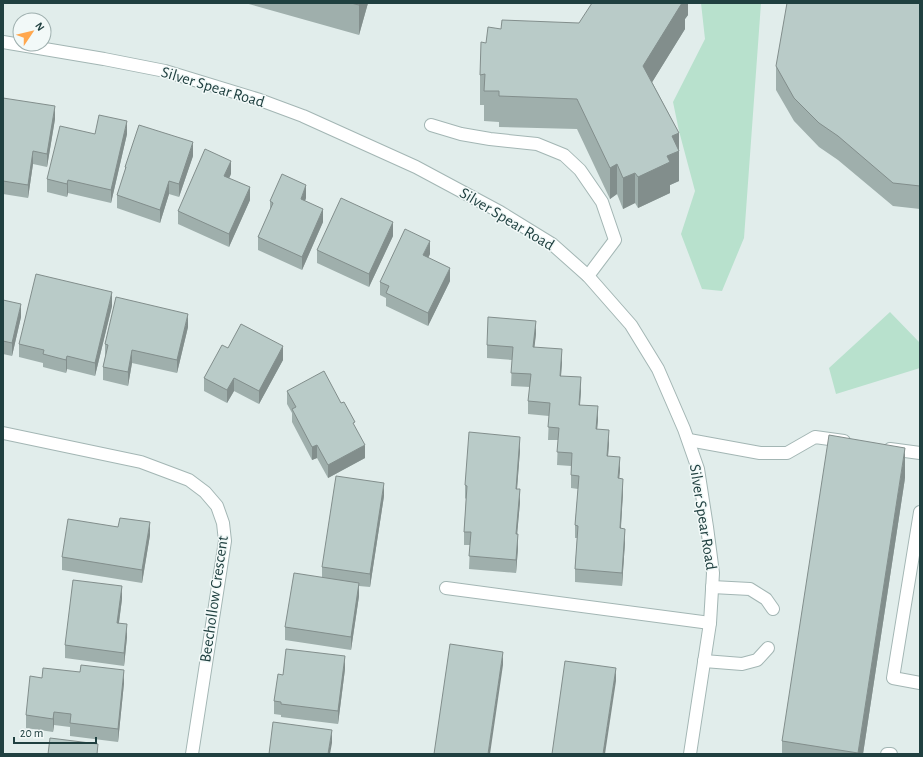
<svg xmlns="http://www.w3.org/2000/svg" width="923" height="757" font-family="'Alegreya Sans',sans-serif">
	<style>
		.green { fill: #b8e1cd }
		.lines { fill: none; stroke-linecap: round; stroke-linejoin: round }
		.service-casing { stroke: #a3b6b4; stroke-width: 14 }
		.minor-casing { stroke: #a3b6b4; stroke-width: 14 }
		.service { stroke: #fff; stroke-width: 12 }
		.minor { stroke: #fff; stroke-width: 12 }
		.wall { fill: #9fafac }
		.shaded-wall { fill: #828e8c }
		.building { fill: #b9cbc8; stroke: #828e8c }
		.labels { text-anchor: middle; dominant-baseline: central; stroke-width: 3; stroke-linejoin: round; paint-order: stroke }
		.street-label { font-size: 16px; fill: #204040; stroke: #f2f9f8 }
	</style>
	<rect width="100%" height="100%" fill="#e1edeb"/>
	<path class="green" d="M701 3H761L744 238 722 291 702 289 681 234 695 191 679 131 673 102 705 39Z
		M890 312 920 343V368L836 394 829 368Z"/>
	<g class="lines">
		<defs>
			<path id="service" d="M431 125 461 134 490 139 537 144 564 155 580 170 602 202 615 240 588 276
				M689 440 760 453H787L815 437 844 441
				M890 449 920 453
				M920 512 893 678 920 683
				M712 587 750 589 766 599 773 609
				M446 588 710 623
				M704 661 742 664 757 660 768 648
				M887 754H891"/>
			<path id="minor" d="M3 42 104 59 165 71 260 100 303 116 416 167 500 212 552 244 588 276 631 325 658 369 684 429 698 469 707 527 713 573 710 623 690 754
				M3 433 141 462 189 480 205 492 217 506 223 523 225 541 192 754"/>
		</defs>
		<use href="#service" class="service-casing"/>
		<use href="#minor" class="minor-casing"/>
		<use href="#service" class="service"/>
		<use href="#minor" class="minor"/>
	</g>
	<path class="wall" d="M245 3H368L359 35Z
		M688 3V15L685 19V29L652 82 679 133V181L670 185V193L638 208 635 203 623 209 617 194 610 199 577 129 499 127V122L484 121V105H480V75L486 43 501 29 579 23Z
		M920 3V209L893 206 838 160 819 147 794 121 776 90V66Z
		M3 98 55 119 47 167 33 164 28 198 3 194Z
		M95 134H127L111 203 68 193 67 197 47 192V179Z
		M193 156 179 197 169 194 160 223 117 208V195L125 172V167Z
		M231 174 229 178 250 200 229 247 178 224V211Z
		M306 198 305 201 323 222 302 270 258 250V237L270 210V201Z
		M393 236 369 287 317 263V250Z
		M430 254 428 258 450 281 428 326 386 306V298L380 295V282Z
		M3 300 21 317 12 356 3 354Z
		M112 306 95 376 67 369 66 373 43 367V363L19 357V344Z
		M188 327 177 373 132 363 128 386 103 380V367L105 357V344Z
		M536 334 534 347 562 362 561 376 581 390 580 405 598 419 597 429 609 443 608 456 620 470 619 478 623 492 621 528 625 542 622 586 575 582V569L577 538H575V525L578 489 571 488V466L557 465 558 440H548L549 416 528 414V401L530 387 511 386 512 360 487 358V345Z
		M228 348 283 360 259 404 234 391 227 403 204 391V378Z
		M287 391 355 427 365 458 328 478 317 458 312 460 292 422V413L287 404Z
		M520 450 517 489 520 502 517 534 518 548 516 573 469 569 470 545H464V532L466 499 465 498V485Z
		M905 478 863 754H782V741Z
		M384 496 370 587 359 586V596L351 650 285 640V627L322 577V567Z
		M150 535 142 583 62 570V557Z
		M122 599 119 623 127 637 124 666 65 658V645Z
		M345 669 338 724 281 717V715L274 714V701L283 675Z
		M42 678 124 683 118 742 70 736V727L54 725 53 732 26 728V715Z"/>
	<path class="shaded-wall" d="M359 3H368L359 35Z
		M680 3H688V15L685 19V29L643 97V66Z
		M55 106V119L47 167V154Z
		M127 121V134L111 203V190Z
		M679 133V181L670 185V193L638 208V177L667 156 672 136Z
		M193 142V156L179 197V184Z
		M33 151V164L28 198V185Z
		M231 161V174L224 189V176Z
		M617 164V194L610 199V168Z
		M635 173V203L623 209V178Z
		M68 180V193L67 197V184Z
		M169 181V194L160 223V210Z
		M306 185V198L301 212V199Z
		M250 187V200L229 247V234Z
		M323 209V222L302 270V257Z
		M393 222V236L369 287V274Z
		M430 241V254L423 268V255Z
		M450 268V281L428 326V313Z
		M112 292V306L95 376V363Z
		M21 304V317L12 356V343Z
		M188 314V327L177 373V360Z
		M536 321V334L533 360V347Z
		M283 346V360L259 404V391Z
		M562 349V362L560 389V376Z
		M132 350V363L128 386V372Z
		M67 356V369L66 373V360Z
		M581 377V390L579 418V405Z
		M234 378V391L227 403V390Z
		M598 406V419L596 442V429Z
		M609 430V443L607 469V456Z
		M520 437V450L516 502V489Z
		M317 445V458L312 460V447Z
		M365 445V458L328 478V465Z
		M905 448V478L863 754H858Z
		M620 457V470L618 491V478Z
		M623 479V492L620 541V528Z
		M384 483V496L370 587V574Z
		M520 489V502L516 547V534Z
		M150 522V535L142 583V570Z
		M625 529V542L622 586V573Z
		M518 534V548L516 573V560Z
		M359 583V596L351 650V637Z
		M122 586V599L117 636V623Z
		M127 624V637L124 666V653Z
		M503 652V665L490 754H488Z
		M345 656V669L338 724V711Z
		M616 668V681L605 754H603Z
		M124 670V683L118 742V729Z
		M54 712V725L53 732V719Z
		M332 730V743L330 754H328Z"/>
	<path class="building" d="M351 3H359V5Z
		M592 3H682L643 66 679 133 672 136 679 151 667 156 670 162 638 177 635 173 623 178 617 164 610 168 577 99 499 96V91H484L485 74 480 75 481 42 486 43 488 27 501 29 502 20 579 23Z
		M787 3H920V186L893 183 838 136 819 123 794 98 776 66Z
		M3 98 55 106 47 154 33 151 28 185 3 181Z
		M99 115 127 121 111 190 68 180 67 184 47 179 60 126 95 134Z
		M139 125 193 142 179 184 169 181 160 210 117 195 126 167H125Z
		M205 149 231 161 224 176 250 187 229 234 178 211Z
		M282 174 306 185 301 199 323 209 302 257 258 237 273 203 270 201Z
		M341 198 393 222 369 274 317 250Z
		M405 229 430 241 423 255 450 268 428 313 386 293 389 286 380 282Z
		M36 274 112 292 95 363 67 356 66 360 43 354 44 350 19 344Z
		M116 297 188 314 177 360 132 350 128 372 103 367 108 345 105 344Z
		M3 300 21 304 12 343 3 341Z
		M488 317 536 321 533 347 562 349 560 376 581 377 579 405 598 406 596 429 609 430 607 456 620 457 618 478 623 479 620 528 625 529 622 573 575 569 578 526 575 525 579 476 571 475 572 453 557 452 559 428 548 427 550 403 528 401 531 374 511 373 513 347 487 345Z
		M241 324 283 346 259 391 234 378 227 390 204 378 222 345 228 348Z
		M324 371 341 403 344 402 355 422 353 423 365 445 328 465 317 445 312 447 292 409 296 407 287 391Z
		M469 432 520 437 516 489H520L516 534H518L516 560 469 556 471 532H464L467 486 465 485Z
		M829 435 905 448 858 753 782 741Z
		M336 476 384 483 370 574 322 567Z
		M120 518 150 522 142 570 62 557 68 519 118 527Z
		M294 573 359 583 351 637 285 627Z
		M73 580 122 586 117 623 127 624 124 653 65 645Z
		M450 644 503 652 488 754H434Z
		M286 649 345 656 338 711 281 704V702L274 701 278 674 283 675Z
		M565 661 616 668 603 754H552Z
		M81 665 124 670 118 729 70 723 71 714 54 712 53 719 26 715 30 676 42 678 43 668 80 672Z
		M273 722 332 730 328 754H269Z
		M50 738 98 744 97 754H48Z"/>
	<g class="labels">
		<g class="street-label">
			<text transform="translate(213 87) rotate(17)">Silver Spear Road</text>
			<text transform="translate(507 219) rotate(31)">Silver Spear Road</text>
			<text transform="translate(703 517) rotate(81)">Silver Spear Road</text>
			<text transform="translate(214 599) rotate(-82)">Beechollow Crescent</text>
		</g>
	</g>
	<rect width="923" height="757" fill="none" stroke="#204040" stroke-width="8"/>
	<g transform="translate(32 32) rotate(55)"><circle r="19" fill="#f2f9f8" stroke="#9eafae"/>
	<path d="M0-3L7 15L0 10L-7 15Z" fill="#ffa74e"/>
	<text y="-6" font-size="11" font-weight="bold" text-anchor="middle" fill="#204040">N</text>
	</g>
	<path d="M14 737v6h82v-6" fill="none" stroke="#204040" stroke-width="2"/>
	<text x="20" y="737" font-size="12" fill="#204040" stroke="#f2f9f8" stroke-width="3" paint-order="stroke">20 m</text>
</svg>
